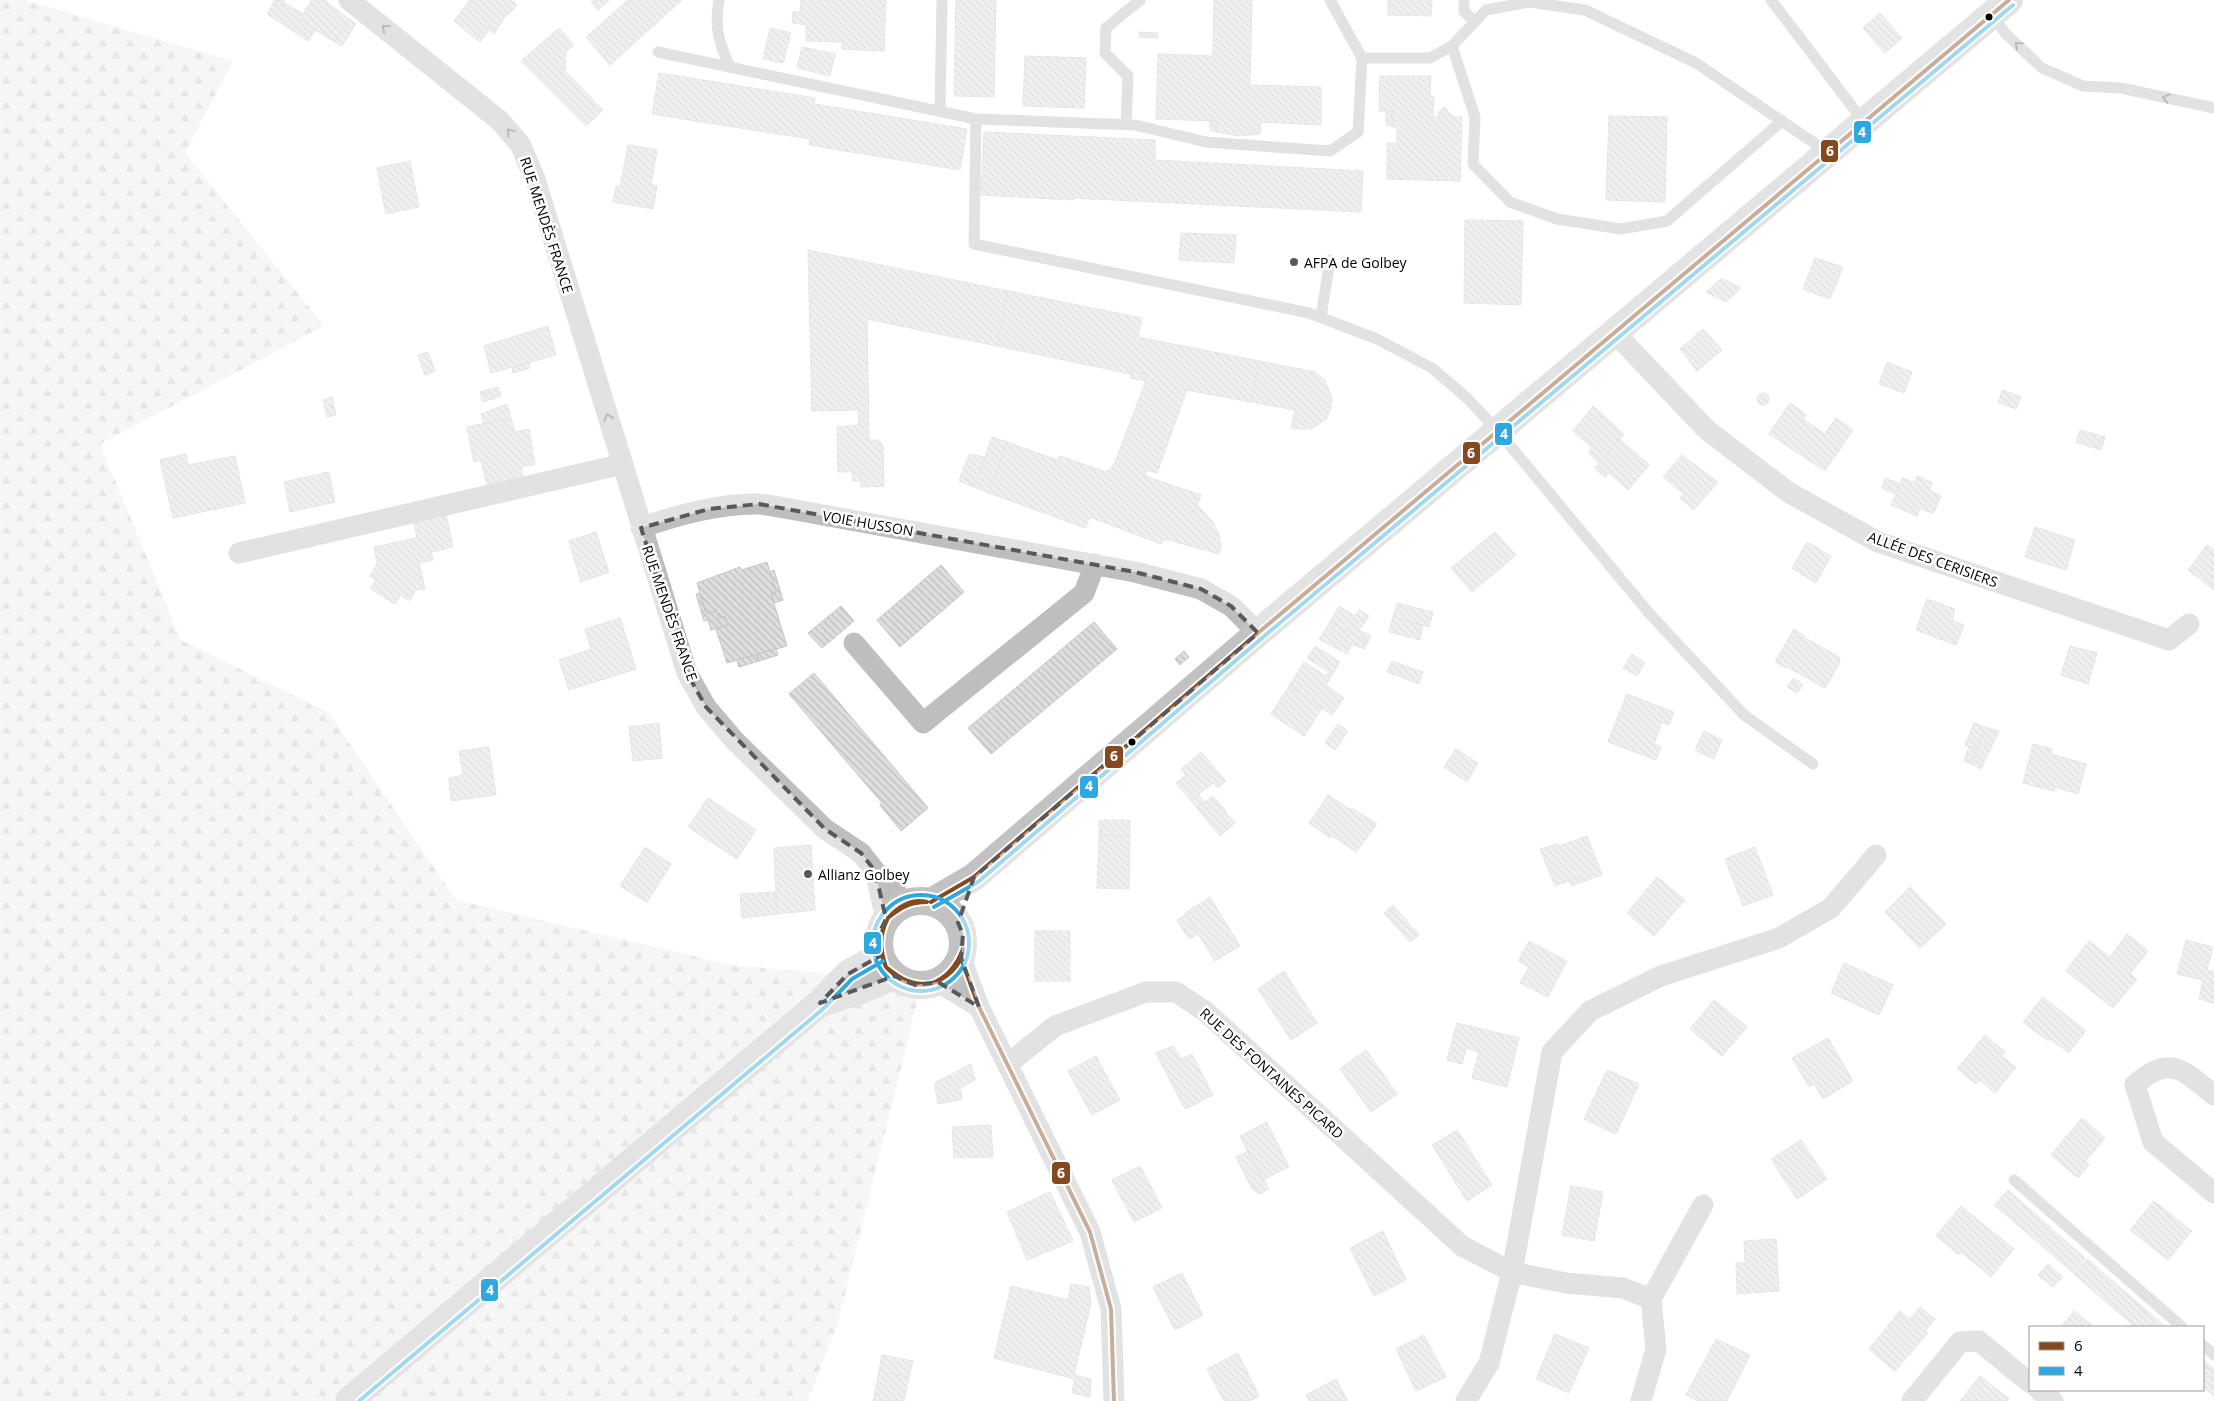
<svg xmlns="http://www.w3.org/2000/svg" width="2214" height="1401" font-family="'Open Sans',sans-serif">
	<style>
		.forest { fill: url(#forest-firs) }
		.building { fill: url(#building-back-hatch); stroke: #c6c6c6 }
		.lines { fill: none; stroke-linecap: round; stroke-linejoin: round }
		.lane { stroke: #bebebe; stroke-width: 11 }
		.street { stroke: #bebebe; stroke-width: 21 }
		.secondary { stroke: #c2c2c2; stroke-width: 28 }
		.bus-1-casing { stroke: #fff; stroke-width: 8 }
		.bus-2-casing { stroke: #fff; stroke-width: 8 }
		.bus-1 { stroke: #85491f; stroke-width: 4 }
		.bus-2 { stroke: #2ea8de; stroke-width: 4 }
		.oneway { stroke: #686868 }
		.marked { fill: none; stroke: #595959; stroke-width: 4; stroke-dasharray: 10 6; stroke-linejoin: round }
		.bus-dot { fill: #000; stroke: #fff; stroke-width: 2 }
		.poi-dot { fill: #595959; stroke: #fff; stroke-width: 2 }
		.labels { text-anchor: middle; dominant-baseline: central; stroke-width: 5; stroke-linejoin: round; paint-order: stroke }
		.street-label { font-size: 14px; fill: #000; stroke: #fff }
		.poi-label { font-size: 14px; fill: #000; stroke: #fff; text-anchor: start }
		.line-badge { stroke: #fff; stroke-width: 2 }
		.badge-label { font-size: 14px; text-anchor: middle; font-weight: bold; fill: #fff }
	</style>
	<defs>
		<pattern id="forest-firs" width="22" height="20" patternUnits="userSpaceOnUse" patternTransform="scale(1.25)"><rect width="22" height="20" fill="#ebebeb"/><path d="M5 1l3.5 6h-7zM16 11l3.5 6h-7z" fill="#c8c8c8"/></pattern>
		<pattern id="building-back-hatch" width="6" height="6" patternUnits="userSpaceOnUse" patternTransform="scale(1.25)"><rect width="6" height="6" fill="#dedede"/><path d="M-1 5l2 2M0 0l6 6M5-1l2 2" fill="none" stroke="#bdbdbd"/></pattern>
	</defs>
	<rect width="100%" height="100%" fill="#fff"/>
	<path class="forest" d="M0 0H24L233 61 185 153 324 326 100 444 181 640 329 713 456 900 732 965 922 982 838 1323 808 1401H0Z"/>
	<path class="building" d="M275 0H284L283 2 303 14 312 0H324L349 19 335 42 300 20 293 31 267 14Z
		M470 0H511L517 5 508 15 507 14 494 34 486 25 476 39 454 21Z
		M594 0H609L598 10 591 2Z
		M628 0H682L610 65 586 37Z
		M801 0H886L884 51 842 49V42L806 41V25L792 23 793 12H800Z
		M956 0H996L994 97 954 96Z
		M1214 0H1252L1250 85 1321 87V125L1261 122 1260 134 1238 136 1217 132V121L1156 119 1158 54 1213 56Z
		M1388 0H1432L1431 16 1388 15Z
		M1880 13 1902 38 1885 53 1863 28Z
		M349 19 356 24 342 46 335 42Z
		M300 20 316 30 308 41 293 31Z
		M486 25 490 29 480 42 476 39Z
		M559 28 574 45 566 52 565 71 603 110 586 126 521 61Z
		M770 28 791 33 783 63 763 59Z
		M1139 32 1158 33V38L1139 37Z
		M802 47 835 54 830 76 797 68Z
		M1025 56 1086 58 1084 108 1023 106Z
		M659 73 815 98 814 104 967 129 960 170 809 145 810 139 652 114Z
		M1380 76H1431L1430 97H1434L1433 117H1440L1437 114 1444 107 1453 117H1462L1460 181 1387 179V143H1397V127H1393L1392 111H1379Z
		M1386 111H1392L1393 126H1386Z
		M1609 116 1667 117 1665 202 1606 200Z
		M1210 120 1217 121V132L1210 130Z
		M984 132 1155 140V160L1363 171 1361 212 1073 198V200L981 195Z
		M628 145 657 150 651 185 657 186 653 209 613 202 616 186 620 187Z
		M410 161 419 207 386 214 377 168Z
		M1465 220 1523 221 1521 305 1464 303Z
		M1181 233 1236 235 1234 263 1179 260Z
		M808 250 1008 291 997 346 867 319 869 440H878L883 445 884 486 861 487V472H838L837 427 859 425 858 410 812 411Z
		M1815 258 1843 267 1830 299 1803 289Z
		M1722 278 1741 288 1726 302 1706 292Z
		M1008 291 1142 318 1138 337 1259 361 1251 402 1187 390 1157 473 1147 470 1145 476 1201 495 1197 505 1213 522 1219 534 1221 547 1219 554 1165 539 1161 544 1090 517 1085 528 989 493 1007 442 1057 460 1060 456 1106 472 1114 465 1148 375 1132 370 1131 374 997 346Z
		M548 326 556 355 491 373 484 346Z
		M1703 329 1722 350 1697 371 1680 349Z
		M428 352 435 371 425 375 418 355Z
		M1259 361 1315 372 1325 380 1332 398 1330 411 1326 419 1312 429H1295L1291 428 1295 410 1251 402Z
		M1887 362 1912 372 1904 393 1879 384Z
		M529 363 530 368 513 373 512 367Z
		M1132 370 1148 375 1145 381 1130 378Z
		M498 387 501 396 483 402 480 392Z
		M2003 390 2021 397 2016 409 1998 402Z
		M1757 399a6 6 0 1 1 12 0a6 6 0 1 1-12 0Z
		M332 397 336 415 327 417 323 400Z
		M1790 403 1806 414 1803 419 1825 434 1836 418 1853 430 1825 471 1769 434Z
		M507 404 511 418 484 424 481 414Z
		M1593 406 1624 434 1599 463 1588 453 1592 448 1573 431Z
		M511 418 515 432 529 429 535 464 521 467 523 478 487 486 481 460 474 462 467 427Z
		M2080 430 2105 437 2101 450 2076 442Z
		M992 437 1007 442 989 493 974 487Z
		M1620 439 1649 465 1628 490 1609 473 1605 478 1595 468Z
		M186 454 188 465 235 456 245 503 173 518 160 460Z
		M969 454 985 457 974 487 959 481Z
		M1682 455 1718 482 1694 510 1680 498 1684 494 1663 477Z
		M329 472 335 502 290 512 284 482Z
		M852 472H861V481H853Z
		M1917 476 1932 483 1929 490 1941 496 1933 514 1920 508 1917 516 1891 505 1903 478 1914 483Z
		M1885 478 1900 484 1896 494 1882 488Z
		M446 515 453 547 431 552 433 560 419 563 425 589 416 590 409 601 401 595 395 604 370 588 376 580 370 576 377 564 374 547 417 538 414 521Z
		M2035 527 2075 540 2066 570 2025 557Z
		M596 532 609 572 581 582 569 541Z
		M1495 532 1516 555 1472 592 1451 568Z
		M1807 542 1831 556 1816 583 1792 568Z
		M2207 545 2214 550V590L2188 570Z
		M767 562 776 592 771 594 787 646 727 663 716 629 728 625 725 616 719 618 717 611 706 613 697 583 740 567 741 570Z
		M941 565 964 592 900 647 877 620Z
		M774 570 783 600 774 603 771 594 776 592 770 572Z
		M700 593 706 613 717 611 719 618 725 616 728 625 711 630 708 620 704 621 696 594Z
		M1927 599 1955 609 1952 620 1964 625 1956 645 1916 630Z
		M1397 603 1433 612 1429 627 1393 617Z
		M841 606 854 621 822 648 808 633Z
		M1339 606 1355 616 1359 610 1369 616 1359 630 1371 636 1368 642 1330 622Z
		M1393 617 1423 625 1420 640 1389 632Z
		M620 618 636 669 569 690 559 660 591 649 585 629Z
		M1094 622 1117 649 991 754 968 728Z
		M1330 622 1368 642 1364 649 1352 644 1347 654 1319 639Z
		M1794 629 1805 636 1804 637 1839 657 1840 663 1825 688 1787 667 1786 668 1775 662Z
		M1315 646 1340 662 1326 685 1344 698 1332 715 1289 686 1304 662 1326 676 1329 672 1307 658Z
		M2070 646 2097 653 2088 684 2061 675Z
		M776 649 778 655 759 661 757 654Z
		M1184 651 1189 657 1180 665 1175 659Z
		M757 654 759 661 739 667 737 660Z
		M1632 654 1645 663 1637 676 1623 668Z
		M1392 661 1423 672 1419 684 1387 672Z
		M814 673 928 808 901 831 880 805 882 803 789 694Z
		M1794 678 1803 685 1797 693 1787 687Z
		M1289 686 1322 708 1304 736 1271 714Z
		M1627 694 1674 712 1669 725 1662 722 1654 744 1661 747 1656 760 1619 746 1611 734Z
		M659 723 662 758 633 761 629 727Z
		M1974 723 1985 727 1977 749 1965 745Z
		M1338 724 1348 731 1335 750 1325 743Z
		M1985 727 1999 731 1981 769 1972 764Z
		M1704 731 1722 740 1714 759 1695 750Z
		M1611 734 1619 746 1608 742Z
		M2033 744 2052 749 2051 754 2086 764 2078 794 2055 787 2054 791 2038 787 2040 779 2025 775Z
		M1969 746 1977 749 1972 764 1964 761Z
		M489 747 496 795 451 801 449 778 463 775 459 751Z
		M1456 749 1478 763 1467 782 1444 767Z
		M1201 752 1226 781 1218 788 1213 783 1191 801 1176 783 1186 775 1181 769Z
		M2025 775 2040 779 2038 787 2023 783Z
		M1199 795 1204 802 1197 808 1191 801Z
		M1328 795 1351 810 1352 808 1377 824 1356 852 1332 836 1330 838 1309 823Z
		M1213 796 1226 811 1211 825 1197 808Z
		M708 798 756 830 737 859 688 827Z
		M1225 812 1235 823 1220 836 1211 825Z
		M1104 820H1130V836L1099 835V821Z
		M1099 835 1130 836 1129 889 1097 888Z
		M1587 836 1602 875 1582 882 1580 877 1555 886 1540 849 1558 844 1559 846Z
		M811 845 815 910 777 914 774 848Z
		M645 847 671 864 647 902 620 886Z
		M1755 847 1773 895 1743 906 1725 859Z
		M1580 877 1582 882 1572 886 1569 881Z
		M1657 877 1685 900 1654 936 1627 913Z
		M1910 887 1946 924 1920 948 1885 912Z
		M775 892 777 914 742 918 740 894Z
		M1210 897 1240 946 1215 961 1185 913Z
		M1393 905 1419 935 1410 942 1384 913Z
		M1186 914 1198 934 1189 939 1177 920Z
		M1035 931H1070V981H1035Z
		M2127 934 2148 951 2130 974 2137 979 2113 1008 2066 971 2089 941 2110 957Z
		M2186 940 2213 947 2207 970 2214 972V1003L2199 999 2203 980 2177 974Z
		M1529 941 1567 961 1548 997 1520 983 1529 967 1518 961Z
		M1844 963 1893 985 1879 1015 1831 993Z
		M1284 971 1317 1023 1291 1040 1258 989Z
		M2043 997 2086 1031 2069 1053 2050 1039 2048 1041 2023 1022Z
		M1714 1000 1747 1027 1722 1056 1690 1029Z
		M1457 1023 1519 1038 1507 1087 1472 1078 1479 1052 1466 1048 1462 1064 1447 1060Z
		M1985 1035 2005 1052 2002 1056 2016 1067 1995 1093 1980 1080 1976 1084 1957 1069Z
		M1828 1038 1853 1081 1823 1099 1814 1084 1809 1087 1792 1058Z
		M1173 1046 1181 1059 1192 1054 1213 1095 1185 1109 1156 1053Z
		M1366 1050 1397 1094 1371 1112 1340 1069Z
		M1096 1056 1120 1100 1092 1115 1068 1071Z
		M971 1064 975 1080 960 1088 962 1099 938 1104 935 1085 936 1082Z
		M1607 1070 1639 1084 1616 1134 1584 1119Z
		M2082 1118 2105 1138 2085 1162 2089 1165 2078 1178 2051 1155Z
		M1267 1122 1289 1167 1262 1180 1240 1136Z
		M991 1125 993 1157 954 1158 952 1127Z
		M1457 1130 1492 1185 1467 1201 1432 1145Z
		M1801 1140 1827 1179 1797 1199 1771 1159Z
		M1248 1151 1269 1189 1260 1194 1252 1189 1236 1157Z
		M1140 1166 1162 1208 1134 1222 1112 1180Z
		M1571 1186 1603 1192 1594 1241 1562 1235Z
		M2008 1190 2052 1229 2039 1243 1994 1205Z
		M1050 1192 1073 1241 1027 1260 1007 1212Z
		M2154 1201 2192 1231 2168 1260 2130 1230Z
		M1961 1206 2014 1249 1991 1277 1961 1252 1959 1255 1936 1236Z
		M2053 1230 2085 1258 2072 1272 2040 1244Z
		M1383 1231 1406 1280 1374 1296 1350 1248Z
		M1776 1239 1779 1291 1737 1294 1736 1263H1745L1744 1241Z
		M2087 1259 2166 1327H2135L2073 1273Z
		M2048 1264 2063 1277 2053 1287 2038 1275Z
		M1182 1273 1203 1315 1175 1330 1153 1287Z
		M1071 1284 1089 1287 1091 1303 1074 1375 1091 1379 1090 1397 1072 1393 1075 1379 994 1358 1011 1286 1068 1300Z
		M1920 1307 1935 1319 1925 1331 1928 1333 1895 1371 1869 1349 1900 1311 1910 1319Z
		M2074 1311 2094 1327H2061Z
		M1555 1334 1589 1348 1569 1393 1536 1379Z
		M1424 1335 1446 1377 1416 1391 1396 1349Z
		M1716 1339 1750 1355 1727 1401H1698L1686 1395Z
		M1238 1353 1259 1396 1250 1401H1224L1207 1369Z
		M882 1355 913 1361 909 1377 879 1371Z
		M2203 1359 2214 1369V1396L2203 1386Z
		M879 1371 909 1377 904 1401H873Z
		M1980 1376 2009 1399 2007 1401H1960Z
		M1336 1379 1348 1401H1309L1306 1395Z"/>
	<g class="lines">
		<path class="lane" d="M719 0C714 27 719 43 730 67
			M1330 0 1362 58
			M1464 0V11L1475 22
			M1771 0 1864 122
			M1992 14 2005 33 2042 68 2083 86 2121 88 2214 108
			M1452 46 1475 117 1473 164 1510 202 1557 219 1621 229 1667 221 1782 121
			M658 52 976 119 1135 125 1206 142 1330 151 1358 132 1362 58H1430L1452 46 1486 10 1529 2 1585 10 1696 63 1829 153
			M940 111 942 0
			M976 119 974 244 1309 313 1377 339 1432 368 1467 398 1498 431 1649 613 1744 715 1813 764
			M1126 125 1128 76 1105 53 1106 28 1140 0
			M1321 317 1330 260
			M2014 1180 2182 1327
			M2203 1345 2214 1355"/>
		<path class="street" d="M349 0 499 120 520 144 535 179 687 673 706 707 734 740 825 829 861 853 875 871
			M1615 333 1707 430 1788 492 1878 542 2169 640 2189 624
			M641 528C676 515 722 503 759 504 769 505 780 507 790 509L1135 572 1201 589 1231 606 1258 633
			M239 553 623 464
			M854 643 923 723 1084 593 1095 564
			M886 919 875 871 906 903
			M961 958 979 1007 1090 1232 1111 1309 1114 1401
			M938 982 979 1007
			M1008 1064 1055 1026 1146 992H1176L1206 1012 1462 1246 1512 1272 1566 1283 1623 1288 1651 1299 1656 1349 1641 1401
			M2214 1095C2184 1071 2170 1053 2135 1085L2153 1142 2214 1193
			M1651 1299 1703 1205
			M2039 1390 2053 1401
			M1466 1401 1489 1363 1512 1272 1552 1052 1590 1011 1661 976 1779 938 1831 908 1876 855
			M1912 1401 1960 1342 1979 1341 2030 1383"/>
		<path class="secondary" d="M879 943a42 42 0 1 1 84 0a42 42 0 1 1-84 0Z
			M931 902 974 877 1258 633 2009 0
			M821 1003 859 991 894 976
			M349 1401 820 1003 848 974 880 956"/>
		<defs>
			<path id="bus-1" d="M931 902 974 877 1258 633 2009 0
				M888 918C898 907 911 898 927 902
				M888 918C901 907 911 902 927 902
				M961 958 979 1007 1090 1232 1111 1309 1114 1401
				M886 967C901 979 911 985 930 984
				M886 967C900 981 910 987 930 984
				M886 967C878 949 877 938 887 920
				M886 967C880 949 879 937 887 920
				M930 984C948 978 957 965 963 949
				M930 984C946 979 962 966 963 949"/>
			<path id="bus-2" d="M873 943a48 48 0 1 1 96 0a48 48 0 1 1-96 0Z
				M934 907 978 882 1262 638 2013 5
				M359 1401 824 1008 852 979 883 961"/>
		</defs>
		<use href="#bus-1" class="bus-1-casing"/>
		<use href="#bus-2" class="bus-2-casing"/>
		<use href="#bus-1" class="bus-1"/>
		<use href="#bus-2" class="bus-2"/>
	</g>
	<defs><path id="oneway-chevron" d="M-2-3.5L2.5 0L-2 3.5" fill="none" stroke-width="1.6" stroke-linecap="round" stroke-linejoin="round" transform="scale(1.25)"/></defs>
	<g class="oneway">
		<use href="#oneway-chevron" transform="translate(385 28) rotate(-141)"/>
		<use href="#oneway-chevron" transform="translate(2018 45) rotate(-138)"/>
		<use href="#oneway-chevron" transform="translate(2166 98) rotate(-168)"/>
		<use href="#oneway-chevron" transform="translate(510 132) rotate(-131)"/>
		<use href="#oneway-chevron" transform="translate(608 417) rotate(-107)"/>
	</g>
	<path d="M0 0H2214V1401H0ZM759 504 1135 572 1201 589 1231 606 1258 633 974 877 958 923 963 934 961 958 979 1007 938 982 915 985 894 976 820 1003 848 974 880 956V931L886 919 875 871 861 853 825 829 706 707 687 673 641 528 709 509Z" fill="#fff" fill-opacity=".55" fill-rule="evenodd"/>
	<path class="marked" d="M759 504 1135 572 1201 589 1231 606 1258 633 974 877 958 923 963 934 961 958 979 1007 938 982 915 985 894 976 820 1003 848 974 880 956V931L886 919 875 871 861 853 825 829 706 707 687 673 641 528 709 509Z"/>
	<g class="bus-dot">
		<circle cx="1989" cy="17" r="4.5"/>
		<circle cx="1132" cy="742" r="4.5"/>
	</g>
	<g class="poi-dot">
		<circle cx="1294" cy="262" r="5"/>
		<circle cx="808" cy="874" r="5"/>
	</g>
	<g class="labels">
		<g class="street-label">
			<text transform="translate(547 225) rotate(72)">RUE MENDÈS FRANCE</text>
			<text transform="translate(868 523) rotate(10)">VOIE HUSSON</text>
			<text transform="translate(1933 559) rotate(20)">ALLÉE DES CERISIERS</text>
			<text transform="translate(670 613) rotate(71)">RUE MENDÈS FRANCE</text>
			<text transform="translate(1272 1073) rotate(42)">RUE DES FONTAINES PICARD</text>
		</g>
		<g class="poi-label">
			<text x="1304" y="262">AFPA de Golbey</text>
			<text x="818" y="874">Allianz Golbey</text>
		</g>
	</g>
	<g class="line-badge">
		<rect x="1853" y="120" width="19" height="24" rx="5" fill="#2ea8de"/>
		<rect x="1820" y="139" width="19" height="24" rx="5" fill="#85491f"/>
		<rect x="1494" y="422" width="19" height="24" rx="5" fill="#2ea8de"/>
		<rect x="1462" y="441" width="19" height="24" rx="5" fill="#85491f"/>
		<rect x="1104" y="745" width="20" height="24" rx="5" fill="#85491f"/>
		<rect x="1079" y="775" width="20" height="24" rx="5" fill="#2ea8de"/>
		<rect x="863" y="931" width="19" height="24" rx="5" fill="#2ea8de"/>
		<rect x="1051" y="1161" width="20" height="24" rx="5" fill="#85491f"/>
		<rect x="480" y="1278" width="19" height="24" rx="5" fill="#2ea8de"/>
	</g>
	<g class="badge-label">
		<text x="1862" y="137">4</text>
		<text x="1830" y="156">6</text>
		<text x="1504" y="439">4</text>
		<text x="1471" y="458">6</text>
		<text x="1114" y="761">6</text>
		<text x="1089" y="791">4</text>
		<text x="873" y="948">4</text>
		<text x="1061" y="1178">6</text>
		<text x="490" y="1295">4</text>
	</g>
	<rect x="2029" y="1326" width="175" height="65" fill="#ffffff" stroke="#999999"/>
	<rect x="2039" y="1342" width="25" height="8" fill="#85491f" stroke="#999999"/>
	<text x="2074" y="1351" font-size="15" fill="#000000">6</text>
	<rect x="2039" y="1367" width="25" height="8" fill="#2ea8de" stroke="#999999"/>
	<text x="2074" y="1376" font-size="15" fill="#000000">4</text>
</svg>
